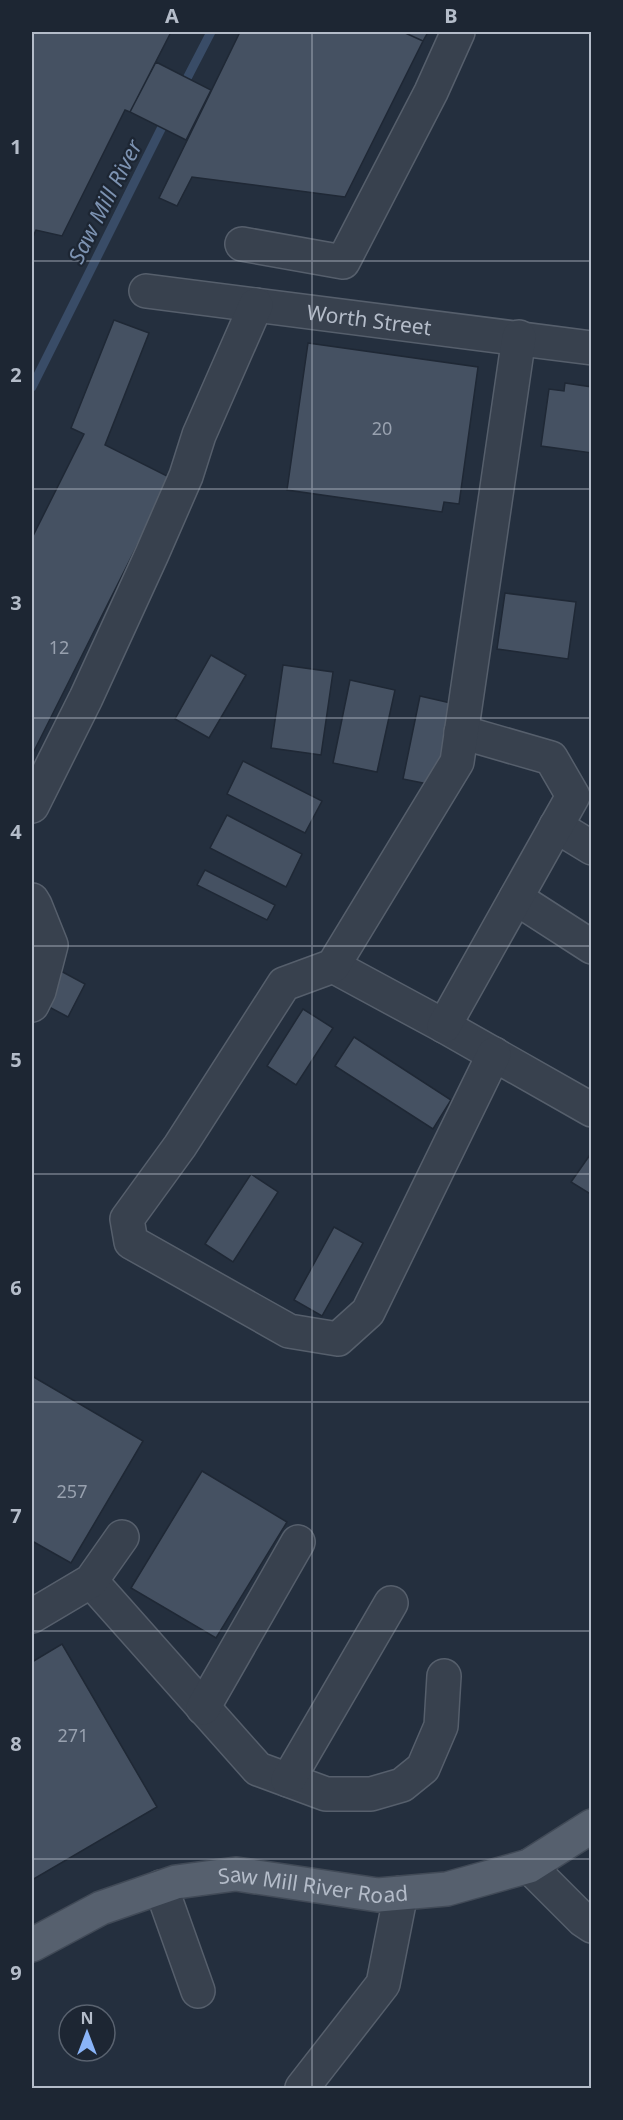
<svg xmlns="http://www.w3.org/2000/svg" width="623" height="2120" font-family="'Noto Sans',sans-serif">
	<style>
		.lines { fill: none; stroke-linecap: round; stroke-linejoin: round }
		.stream { stroke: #394c67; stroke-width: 9 }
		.building { fill: #455162; stroke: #1f2835; stroke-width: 1.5 }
		.minor-casing { stroke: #565f6c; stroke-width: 36 }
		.major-casing { stroke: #414a57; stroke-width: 36 }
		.minor { stroke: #38414e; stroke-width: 33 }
		.major { stroke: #56606e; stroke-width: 33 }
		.grid { fill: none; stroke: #b4bcc9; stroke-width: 1.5; stroke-opacity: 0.55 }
		.labels { text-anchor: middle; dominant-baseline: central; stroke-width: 4.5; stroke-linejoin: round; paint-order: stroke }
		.number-label { font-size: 18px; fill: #98a1af }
		.street-label { font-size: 21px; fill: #b4bcc9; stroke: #1d2633 }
		.water-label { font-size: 22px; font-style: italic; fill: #7c92b1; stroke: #1d2633 }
		.neatline { fill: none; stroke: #b4bcc9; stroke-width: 2 }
		.grid-label { font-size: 20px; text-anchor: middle; font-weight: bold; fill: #b4bcc9 }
	</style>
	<rect width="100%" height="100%" fill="#242f3e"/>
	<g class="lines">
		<path class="stream" d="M182 88 211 32
			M32 387 166 119"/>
	</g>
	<path class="building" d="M32 32H171L130 112 125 110 62 236 36 230 32 239Z
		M240 32H403L423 41 345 197 192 177 177 206 159 198Z
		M403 32H428L423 41Z
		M156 62 211 90 186 140 130 112Z
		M114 320 149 333 105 445 171 478 32 755V538L84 434 71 428Z
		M308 343 478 367 459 504 444 502 442 512 287 490Z
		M565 383 592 387V453L541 446 549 389 564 391Z
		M505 593 576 602 568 659 497 649Z
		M211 655 246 675 209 738 175 719Z
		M283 665 333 672 321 755 271 748Z
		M350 680 395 690 377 772 333 763Z
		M420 696 455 704 438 786 403 779Z
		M243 761 322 801 305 833 227 794Z
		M227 815 302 854 286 887 210 848Z
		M205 870 275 905 267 920 197 885Z
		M46 963 85 984 68 1017 32 998Z
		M303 1009 333 1028 296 1085 267 1066Z
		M354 1037 451 1100 433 1129 335 1066Z
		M592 1152V1195L571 1182Z
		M251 1174 278 1192 233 1262 205 1244Z
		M334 1227 363 1243 322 1316 294 1300Z
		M32 1376 143 1441 71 1563 32 1541Z
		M202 1471 287 1522 216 1638 131 1588Z
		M62 1644 157 1807 32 1880V1662Z"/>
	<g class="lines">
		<defs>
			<g id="minor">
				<path d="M242 244 343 262 431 92 458 32"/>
				<path id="s1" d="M146 291 592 348"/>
				<path d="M32 806 86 698 152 554 186 476 199 435 256 305"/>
				<path d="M556 826 592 848"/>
				<path d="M516 898 592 947"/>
				<path d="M32 900 35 905 51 945 39 991 32 1005"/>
				<path d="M333 966 444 1026 592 1110"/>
				<path d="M444 1026 573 796 551 758 461 732"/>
				<path d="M494 1054 368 1312 338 1339 289 1331 131 1242 127 1219 180 1146 284 984 333 966 457 762 519 337"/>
				<path d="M91 1581 258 1769 326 1794H371L402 1785 423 1768 441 1726 444 1676"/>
				<path d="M32 1616 91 1581 122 1537"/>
				<path d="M203 1708 298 1542"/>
				<path d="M288 1780 391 1603"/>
				<path d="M529 1866 583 1920 592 1926"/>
				<path d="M161 1887 198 1991"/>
				<path d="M302 2088 383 1984 401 1893"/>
			</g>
			<g id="major">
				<path id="s2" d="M32 1945 101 1908 176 1882 236 1874 378 1895 447 1889 529 1866 592 1826"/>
			</g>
		</defs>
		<use href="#minor" class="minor-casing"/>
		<use href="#major" class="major-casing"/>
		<use href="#minor" class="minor"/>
		<use href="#major" class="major"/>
	</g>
	<path class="grid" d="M312 32V2088M32 261H592M32 489H592M32 718H592M32 946H592M32 1174H592M32 1402H592M32 1631H592M32 1859H592"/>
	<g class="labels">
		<g class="number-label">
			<text x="382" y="428">20</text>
			<text x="59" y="647">12</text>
			<text x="72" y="1491">257</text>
			<text x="73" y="1735">271</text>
		</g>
		<g class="street-label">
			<text stroke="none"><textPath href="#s1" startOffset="225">Worth Street</textPath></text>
			<text stroke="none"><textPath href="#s2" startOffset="296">Saw Mill River Road</textPath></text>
		</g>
		<g class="water-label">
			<text transform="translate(104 201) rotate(-63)">Saw Mill River</text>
		</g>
	</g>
	<rect width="623" height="2120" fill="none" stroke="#1d2633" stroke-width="66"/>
	<g transform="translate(87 2033)"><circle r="28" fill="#1d2633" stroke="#59626f" stroke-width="1.5"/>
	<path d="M0-4.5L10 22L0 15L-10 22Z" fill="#8ab4f8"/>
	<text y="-9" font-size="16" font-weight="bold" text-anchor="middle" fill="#b4bcc9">N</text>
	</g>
	<rect x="33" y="33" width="557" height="2054" class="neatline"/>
	<g class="grid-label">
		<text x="172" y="23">A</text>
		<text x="451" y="23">B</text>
		<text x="16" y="154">1</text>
		<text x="16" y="382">2</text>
		<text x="16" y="610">3</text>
		<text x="16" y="839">4</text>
		<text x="16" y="1067">5</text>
		<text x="16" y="1295">6</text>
		<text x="16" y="1523">7</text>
		<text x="16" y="1751">8</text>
		<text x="16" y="1980">9</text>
	</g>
</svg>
